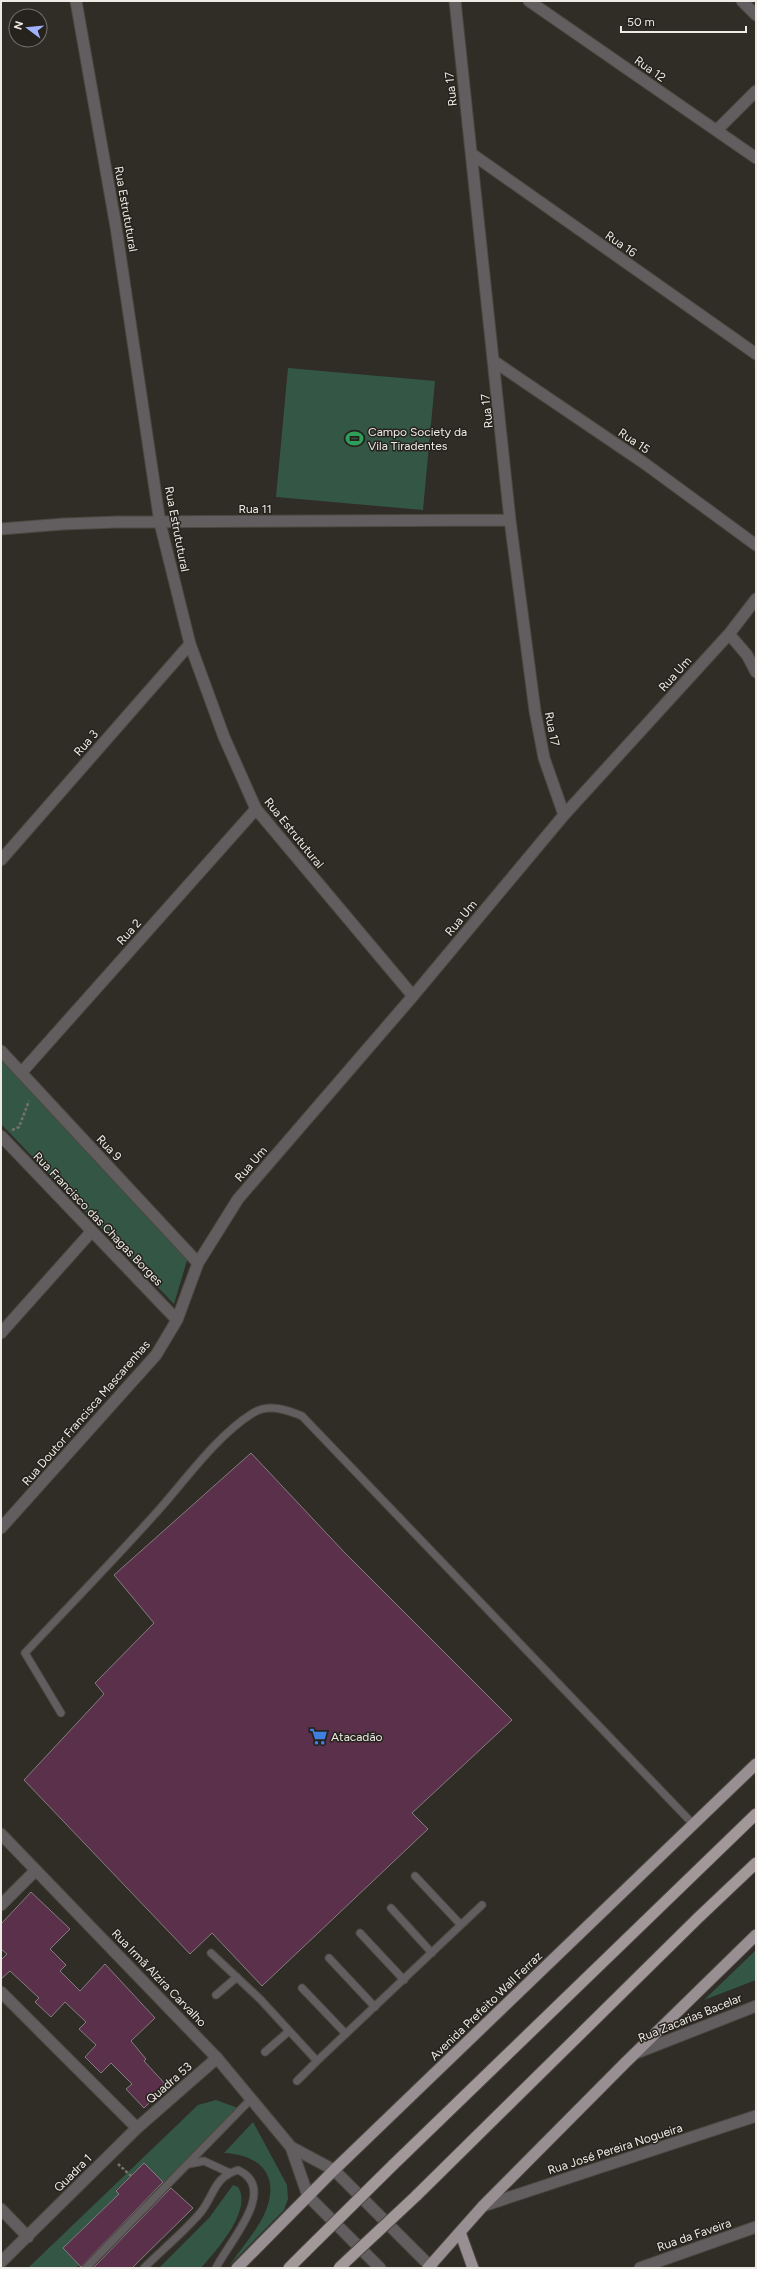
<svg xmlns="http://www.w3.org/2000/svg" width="757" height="2269" font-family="Figtree,sans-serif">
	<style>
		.green { fill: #335744 }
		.building { fill: #5a304a; stroke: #857d81 }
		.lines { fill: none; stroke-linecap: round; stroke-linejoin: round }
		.service-casing { stroke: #4b4741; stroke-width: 9 }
		.minor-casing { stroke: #4b4741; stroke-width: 13 }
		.tertiary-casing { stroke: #4b4741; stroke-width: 13 }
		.primary-casing { stroke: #4b4741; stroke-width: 13 }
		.trunk-casing { stroke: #4b4741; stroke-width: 13 }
		.path { stroke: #75726c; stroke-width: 2.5; stroke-dasharray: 3 2; stroke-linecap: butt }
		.service { stroke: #625e5f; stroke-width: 7 }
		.minor { stroke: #625e5f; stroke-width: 11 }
		.tertiary { stroke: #625e5f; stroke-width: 11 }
		.primary { stroke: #978f91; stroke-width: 11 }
		.trunk { stroke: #a2989a; stroke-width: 11 }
		.trunk-bridge-casing { stroke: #4b4741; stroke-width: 13; stroke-linecap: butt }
		.trunk-bridge { stroke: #a2989a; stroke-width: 11 }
		.labels { text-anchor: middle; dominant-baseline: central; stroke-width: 3; stroke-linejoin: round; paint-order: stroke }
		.street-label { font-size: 12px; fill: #eeebe7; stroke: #26221c }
		.poi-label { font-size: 12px; fill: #eeebe7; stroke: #26221c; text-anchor: start }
	</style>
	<rect width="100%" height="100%" fill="#302c26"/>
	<path class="green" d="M288 368 435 381 423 510 276 497Z
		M1 1057 188 1257 174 1304 1 1124Z
		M756 1950V1980L704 2000Z
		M216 2100 238 2108 163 2183 144 2163 116 2190 119 2194 63 2248 79 2265 76 2268H28L198 2105Z
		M253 2122 287 2185 288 2199 284 2210 229 2266C240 2250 255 2233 264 2215 281 2178 263 2155 224 2153Z
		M233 2185 238 2187C253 2210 216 2251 201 2268H159L209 2218Z"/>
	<path class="building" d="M251 1453 345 1553 512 1720 412 1813 428 1829 262 1986 212 1933 190 1954 24 1780 104 1694 95 1683 154 1623 114 1575Z
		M31 1892 70 1929 50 1949 66 1965 60 1971 80 1991 105 1964 155 2018 131 2041 146 2059 144 2061 167 2086 144 2108 126 2089 132 2084 111 2063 101 2073 85 2057 96 2045 79 2029 86 2022 65 2002 51 2017 35 2002 39 1998 10 1971 1 1979V1960L7 1954 1 1949V1924Z
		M144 2163 163 2182 81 2267 63 2248 119 2194 116 2191Z
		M171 2188 193 2208 132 2268H93Z"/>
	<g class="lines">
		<defs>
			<path id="service" d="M61 1713 25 1653C68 1607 113 1561 156 1513 184 1482 217 1435 253 1413 269 1403 287 1410 302 1416L693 1824
				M415 1876 461 1925
				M391 1908 432 1953
				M360 1933 404 1980
				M211 1953 260 1999 317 2061 482 1905
				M329 1958 375 2007
				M302 1988 346 2034
				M216 1995 237 1977
				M265 2052 289 2031
				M297 2081 317 2061
				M189 2164 204 2161 230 2173
				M86 2268 251 2099
				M144 2268C162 2250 184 2232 201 2212 215 2194 213 2178 238 2170 280 2189 227 2244 216 2268"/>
			<path id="minor" d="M76 1 116 227 160 523 190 644 224 737 256 809 413 996
				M455 1 510 520 535 711 544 758 564 815
				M529 1 756 158
				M742 1 756 15
				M717 130 756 91
				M472 154 756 354
				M495 362 644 463 756 545
				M1 529 63 524 117 522 510 520
				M729 634 747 655 756 672
				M1 860 190 644
				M1 1051 198 1263
				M21 1073 256 809
				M1 1136 177 1320
				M1 1333 92 1231
				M1 1528 156 1355 177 1320 198 1263 238 1199 413 996 564 815 729 634 756 599
				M1 1905 35 1871
				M1 1992 137 2128
				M634 2054 756 2006
				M483 2206 756 2116
				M1 2209 28 2237
				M1 2262 137 2128 217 2058
				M640 2268 756 2227"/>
			<path id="tertiary" d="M1 1834 217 2058 291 2147 308 2196 380 2268
				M291 2147 334 2170 432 2268"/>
			<path id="primary" d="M460 2232 473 2268
				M237 2268 334 2170 756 1764
				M428 2268 483 2206 625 2063 756 1935"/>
			<path id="trunk" d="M393 2165 756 1814
				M416 2196 698 1918 756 1863
				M289 2268 306 2251"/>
		</defs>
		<use href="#service" class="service-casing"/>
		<use href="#minor" class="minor-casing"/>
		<use href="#tertiary" class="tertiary-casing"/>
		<use href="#primary" class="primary-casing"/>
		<use href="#trunk" class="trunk-casing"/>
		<path class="path" d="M12 1130 19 1127 29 1101
			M118 2164 131 2176"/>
		<use href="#service" class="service"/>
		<use href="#minor" class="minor"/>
		<use href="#tertiary" class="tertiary"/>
		<use href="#primary" class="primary"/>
		<use href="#trunk" class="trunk"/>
		<defs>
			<path id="trunk-bridge" d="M306 2251 393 2165
				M339 2268 416 2196"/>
		</defs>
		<use href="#trunk-bridge" class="trunk-bridge-casing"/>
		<use href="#trunk-bridge" class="trunk-bridge"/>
	</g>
	<defs>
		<symbol id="stadium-bare" viewBox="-9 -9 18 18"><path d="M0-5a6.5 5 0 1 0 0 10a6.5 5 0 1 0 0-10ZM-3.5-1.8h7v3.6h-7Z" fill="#2e9e5b" stroke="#26221c" stroke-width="2.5" paint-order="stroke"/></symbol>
		<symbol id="supermarket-bare" viewBox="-9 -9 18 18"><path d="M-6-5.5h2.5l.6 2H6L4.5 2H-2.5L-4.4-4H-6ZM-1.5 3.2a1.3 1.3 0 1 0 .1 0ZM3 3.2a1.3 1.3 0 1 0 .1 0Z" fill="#3f7fe0" stroke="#26221c" stroke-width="2.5" paint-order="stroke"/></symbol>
	</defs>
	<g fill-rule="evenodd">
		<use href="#stadium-bare" x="342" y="426" width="25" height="25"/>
		<use href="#supermarket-bare" x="306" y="1724" width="25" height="25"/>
	</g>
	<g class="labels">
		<g class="street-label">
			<text transform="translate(650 69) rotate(35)">Rua 12</text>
			<text transform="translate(451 89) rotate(-96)">Rua 17</text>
			<text transform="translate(126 209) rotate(80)">Rua Estrututural</text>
			<text transform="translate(621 244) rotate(35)">Rua 16</text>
			<text transform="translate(487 411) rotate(-96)">Rua 17</text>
			<text transform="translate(634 441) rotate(34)">Rua 15</text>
			<text x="255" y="509">Rua 11</text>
			<text transform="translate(177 529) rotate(79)">Rua Estrututural</text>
			<text transform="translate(675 674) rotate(-48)">Rua Um</text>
			<text transform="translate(552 729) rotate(79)">Rua 17</text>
			<text transform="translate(86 743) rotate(-49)">Rua 3</text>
			<text transform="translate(294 833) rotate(51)">Rua Estrututural</text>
			<text transform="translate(461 918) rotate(-50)">Rua Um</text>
			<text transform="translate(129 932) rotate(-48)">Rua 2</text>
			<text transform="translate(109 1148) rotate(47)">Rua 9</text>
			<text transform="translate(251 1164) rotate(-49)">Rua Um</text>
			<text transform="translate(98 1219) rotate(46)">Rua Francisco das Chagas Borges</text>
			<text transform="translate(86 1413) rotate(-49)">Rua Doutor Francisca Mascarenhas</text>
			<text transform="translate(159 1978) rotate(46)">Rua Irmã Alzira Carvalho</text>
			<text transform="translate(486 2006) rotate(-44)">Avenida Prefeito Wall Ferraz</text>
			<text transform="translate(690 2018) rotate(-22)">Rua Zacarias Bacelar</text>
			<text transform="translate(169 2083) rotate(-41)">Quadra 53</text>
			<text transform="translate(615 2149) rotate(-18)">Rua José Pereira Nogueira</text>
			<text transform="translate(73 2173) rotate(-45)">Quadra 1</text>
			<text transform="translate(694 2235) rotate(-19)">Rua da Faveira</text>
		</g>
		<g class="poi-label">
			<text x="368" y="432">Campo Society da<tspan x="368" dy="14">Vila Tiradentes</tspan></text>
			<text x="331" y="1737">Atacadão</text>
		</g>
	</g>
	<rect width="757" height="2269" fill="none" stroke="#eeebe7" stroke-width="4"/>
	<g transform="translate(28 28) rotate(286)"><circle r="19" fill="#26221c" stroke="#76726d"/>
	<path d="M0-3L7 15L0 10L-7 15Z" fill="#a1b3fd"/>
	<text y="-6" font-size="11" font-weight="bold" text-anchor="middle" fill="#eeebe7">N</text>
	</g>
	<path d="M621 26v6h125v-6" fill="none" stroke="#eeebe7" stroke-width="2"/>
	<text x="627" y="26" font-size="12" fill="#eeebe7" stroke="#26221c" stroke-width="3" paint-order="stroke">50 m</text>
</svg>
